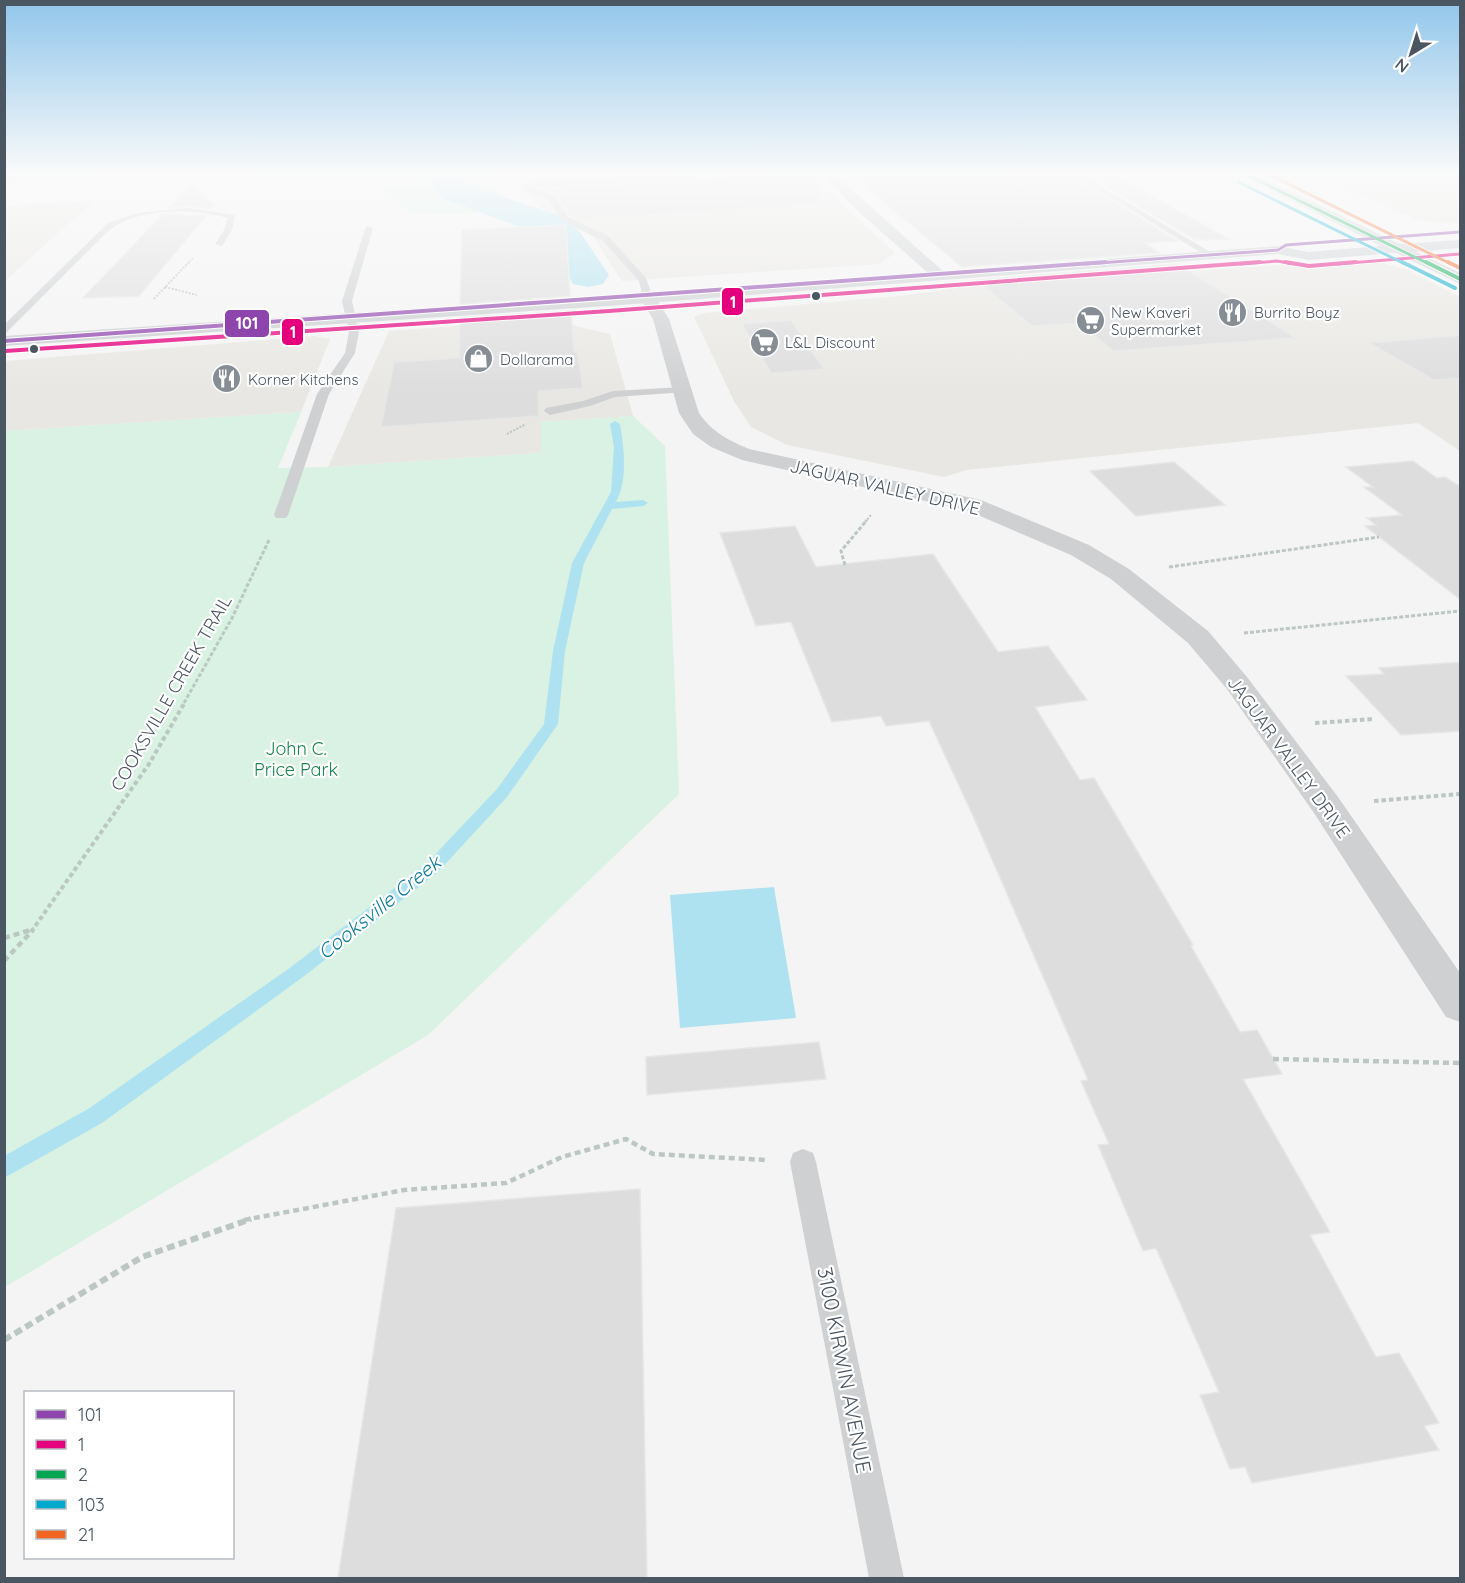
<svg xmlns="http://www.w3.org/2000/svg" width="1465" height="1583" font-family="Quicksand,sans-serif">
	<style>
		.commercial { fill: #e8e7e3 }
		.green { fill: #d9f2e3 }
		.water { fill: #aee2f0 }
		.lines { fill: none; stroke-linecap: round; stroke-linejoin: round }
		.stream { fill: #aee2f0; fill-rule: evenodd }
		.river { fill: #aee2f0; fill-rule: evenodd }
		.building { fill: #ddddde; stroke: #e5e6e7; stroke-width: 1.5 }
		.path-far5 { stroke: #bcc7c4; stroke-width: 1.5; stroke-dasharray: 1.5 1.5; stroke-linecap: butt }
		.path-far4 { stroke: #bcc7c4; stroke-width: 2; stroke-dasharray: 2 1.5; stroke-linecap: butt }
		.path-far3 { stroke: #bcc7c4; stroke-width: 3; stroke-dasharray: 4 2; stroke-linecap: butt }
		.path-far2 { stroke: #bcc7c4; stroke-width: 4; stroke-dasharray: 4.5 3; stroke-linecap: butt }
		.path-far1 { stroke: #bcc7c4; stroke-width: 4.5; stroke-dasharray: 6 4; stroke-linecap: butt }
		.path { stroke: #bcc7c4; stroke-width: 6; stroke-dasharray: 8 4.5; stroke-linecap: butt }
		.service { fill: #ced0d2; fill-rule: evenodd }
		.minor { fill: #ced0d2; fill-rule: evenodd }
		.primary { fill: #caced1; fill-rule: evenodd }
		.bus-1-far1-casing { stroke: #fff; stroke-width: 4.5 }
		.bus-1-casing { stroke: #fff; stroke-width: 6 }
		.bus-2-far1-casing { stroke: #fff; stroke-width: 4.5 }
		.bus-2-casing { stroke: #fff; stroke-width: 6 }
		.bus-3-far1-casing { stroke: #fff; stroke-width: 4.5 }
		.bus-3-casing { stroke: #fff; stroke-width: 6 }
		.bus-4-far1-casing { stroke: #fff; stroke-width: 4.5 }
		.bus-4-casing { stroke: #fff; stroke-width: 6 }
		.bus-5-far1-casing { stroke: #fff; stroke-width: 4.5 }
		.bus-5-casing { stroke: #fff; stroke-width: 6 }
		.bus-1-far1 { stroke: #8e44ad; stroke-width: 3 }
		.bus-1 { stroke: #8e44ad; stroke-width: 4 }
		.bus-2-far1 { stroke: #e5007d; stroke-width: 3 }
		.bus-2 { stroke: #e5007d; stroke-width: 4 }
		.bus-3-far1 { stroke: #00a651; stroke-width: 3 }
		.bus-3 { stroke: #00a651; stroke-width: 4 }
		.bus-4-far1 { stroke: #00a9ce; stroke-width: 3 }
		.bus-4 { stroke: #00a9ce; stroke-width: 4 }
		.bus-5-far1 { stroke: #f26522; stroke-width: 3 }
		.bus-5 { stroke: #f26522; stroke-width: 4 }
		.bus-dot { fill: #4a5661; stroke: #fff; stroke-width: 2 }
		.labels { text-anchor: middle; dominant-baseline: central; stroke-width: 4.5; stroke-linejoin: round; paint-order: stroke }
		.far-poi-label { font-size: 15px; fill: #4a5661; stroke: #fff; text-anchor: start }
		.street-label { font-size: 18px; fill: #4a5661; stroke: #fff }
		.park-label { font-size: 18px; fill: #17864f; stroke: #fff }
		.water-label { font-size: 20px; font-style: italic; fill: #0c7c9b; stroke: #fff }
		.near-street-label { font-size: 21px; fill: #4a5661; stroke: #fff }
		.line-badge { stroke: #fff; stroke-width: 2 }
		.badge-label { font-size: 16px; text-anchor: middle; font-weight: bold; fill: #fff }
	</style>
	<rect width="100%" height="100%" fill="#f4f4f4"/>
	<path class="commercial" d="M705 173H809L895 253 879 264 622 281 593 237 542 209 513 183Z
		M1309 173H1460V222L1441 223 1415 219Z
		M96 201 71 221 5 281V206Z
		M1339 261H1374L1406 269 1460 297V451L1418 423 967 470 944 477 787 445 751 427 735 403 694 317 704 313 899 296 979 285Z
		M545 319 610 334 633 416 541 422 542 453 328 467 389 331Z
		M314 336 330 339 301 412 5 431V361Z"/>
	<path class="green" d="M373 173H485L484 182 518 210 451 214 412 213 385 195Z
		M301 412 278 468 328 467 541 453V422L633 416 665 446 679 794 428 1035 5 1287V431Z"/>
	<path class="water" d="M774 887 796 1018 680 1028 670 895Z"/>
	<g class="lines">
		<path class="stream" d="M615 421 620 424C624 448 628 480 616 502L643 500 648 503 643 506 612 509 584 563 565 651 558 724 507 797 438 872 303 977 102 1123 4 1178V1156L88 1109 291 967 426 864 497 789 544 724 553 651 572 563 611 492 614 447 610 424Z"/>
		<path class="river" d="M424 173H456L466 184 560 216 580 232 609 275 603 284 588 287 573 284 552 246 534 232 442 198Z"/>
	</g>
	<path class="building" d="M528 173H674L533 180Z
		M740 173H819L820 204 577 219 570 215 556 194 543 189 734 177Z
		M849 173H1069L1178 241 1145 243 1160 253 962 267Z
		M1083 173H1111L1229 239 1195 240Z
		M192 184 215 205 211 209 188 206 169 208Z
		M163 214 206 216 139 296 83 298Z
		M566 225 570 296 460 304 462 230Z
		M1178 264 1296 338 1113 351 1080 323 1032 326 976 280Z
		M571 311 574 351H577L583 388 538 391 539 416 381 427 394 362 459 358 460 318Z
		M791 320 824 369 771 373 742 324Z
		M1461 335V378L1434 380 1369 343Z
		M1413 461 1437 478 1445 477 1461 487V600L1365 526 1376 525 1367 518 1402 515 1364 487H1373L1346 467Z
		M1174 462 1225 505 1136 516 1090 471Z
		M795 526 816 567 933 554 998 652 1048 646 1087 700 1035 707 1080 780 1094 778 1193 945 1191 946 1240 1032 1257 1030 1282 1074 1243 1079 1330 1232 1310 1235 1376 1357 1399 1353 1439 1423 1424 1426 1439 1450 1252 1483 1245 1467 1230 1469 1200 1395 1219 1392 1156 1248 1143 1251 1098 1145 1109 1144 1081 1081 1088 1080 974 818 929 721 886 726 881 716 832 722 791 622 756 626 720 533Z
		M1461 662V731L1401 735 1346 676 1384 674 1379 668Z
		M819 1042 826 1079 647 1095 646 1057Z
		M640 1189 647 1578H338L396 1208Z"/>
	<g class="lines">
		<path class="path-far5" d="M188 264 193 258"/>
		<path class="path-far4" d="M165 287 197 295
			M154 299 189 262
			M507 434 526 424
			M865 522 871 515"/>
		<path class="path-far3" d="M845 565 841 551 867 520
			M1169 567 1379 537
			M1244 633 1460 611
			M184 703 232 618 269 540"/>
		<path class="path-far2" d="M1315 723 1373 719
			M1374 801 1460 794
			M25 932 34 929
			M31 932 149 764 185 702"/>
		<path class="path-far1" d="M4 938 30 930
			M4 961 33 930
			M1273 1059 1460 1063
			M244 1220 404 1190 506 1183 562 1157 626 1139 653 1154 766 1160"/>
		<path class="path" d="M4 1340 142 1257 251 1219"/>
		<path class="service" d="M706 173H738L734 175 532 187 554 195 568 217 608 236 646 278 653 298 648 301 643 298 639 281 602 240 562 221 548 199 524 190V185L528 183Z
			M1071 173H1079L1215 255 1208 257Z
			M1277 173H1316L1280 176Z
			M1437 173H1446L1460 178V182Z
			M188 208 235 215 232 230 222 246 215 244 224 230 228 218C193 208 136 207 107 232L4 335V325L10 319 108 223 138 213Z
			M366 226 373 228 352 301 359 332 355 353 329 394 288 515 286 518H276L274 515 317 394 345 353 349 332 342 301Z
			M682 387 686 388V392L615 397 590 406 550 415 544 411 546 408 583 401 613 391Z
			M803 1149 813 1153 816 1162 904 1578H869L790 1162 793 1153Z"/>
		<path class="minor" d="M37 173H98L92 177 4 182V174Z
			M821 173H833L945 273 948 276 945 279H935L860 213Z
			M648 293 654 295 669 319 699 413C712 432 728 440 749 449L981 500 1089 545 1129 569 1208 631 1247 677 1338 797 1460 973V1022L1446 1017 1314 813 1227 689 1188 643 1111 579 1071 555 966 510 742 460 711 447 693 434 679 413 653 319 640 298Z"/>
		<path class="primary" d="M1237 173H1251L1400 244 1460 240V248L1416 252 1460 273V284L1396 253 1308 260 1278 254 608 306 4 346V336L608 296 1278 246 1308 252 1381 246Z"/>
		<defs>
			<path id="bus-1-far1" d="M1085 264 1278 250 1286 245 1460 232"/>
			<path id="bus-1" d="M4 341 1106 262"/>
			<path id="bus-2-far1" d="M1240 264 1277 261 1295 264
				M1337 264 1460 254"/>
			<path id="bus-2" d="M1285 262 1309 266 1356 262
				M5 351 609 311 1260 262"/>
			<path id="bus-3-far1" d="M1243 173 1429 264"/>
			<path id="bus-3" d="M1426 262 1460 279"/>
			<path id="bus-4-far1" d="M1238 182 1405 264"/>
			<path id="bus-4" d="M1402 262 1455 288"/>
			<path id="bus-5-far1" d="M1266 173 1451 264"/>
			<path id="bus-5" d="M1448 262 1460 268"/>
		</defs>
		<use href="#bus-1-far1" class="bus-1-far1-casing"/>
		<use href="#bus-1" class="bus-1-casing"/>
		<use href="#bus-2-far1" class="bus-2-far1-casing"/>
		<use href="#bus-2" class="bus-2-casing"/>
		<use href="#bus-3-far1" class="bus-3-far1-casing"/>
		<use href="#bus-3" class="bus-3-casing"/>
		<use href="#bus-4-far1" class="bus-4-far1-casing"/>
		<use href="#bus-4" class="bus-4-casing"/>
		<use href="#bus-5-far1" class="bus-5-far1-casing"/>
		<use href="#bus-5" class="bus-5-casing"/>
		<use href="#bus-1-far1" class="bus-1-far1"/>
		<use href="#bus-1" class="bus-1"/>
		<use href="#bus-2-far1" class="bus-2-far1"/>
		<use href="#bus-2" class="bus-2"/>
		<use href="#bus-3-far1" class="bus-3-far1"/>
		<use href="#bus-3" class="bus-3"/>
		<use href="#bus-4-far1" class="bus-4-far1"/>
		<use href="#bus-4" class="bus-4"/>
		<use href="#bus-5-far1" class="bus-5-far1"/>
		<use href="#bus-5" class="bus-5"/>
	</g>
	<linearGradient id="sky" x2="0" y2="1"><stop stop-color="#91c6eb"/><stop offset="0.44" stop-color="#fafafa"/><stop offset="1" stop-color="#fafafa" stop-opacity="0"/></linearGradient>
	<rect width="1465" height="394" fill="url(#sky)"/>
	<defs>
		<symbol id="restaurant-disc" viewBox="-11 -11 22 22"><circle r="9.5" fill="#868d94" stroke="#fff"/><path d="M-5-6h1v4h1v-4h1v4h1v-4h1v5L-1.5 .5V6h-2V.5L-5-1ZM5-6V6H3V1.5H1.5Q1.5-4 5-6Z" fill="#fff"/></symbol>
		<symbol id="supermarket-disc" viewBox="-11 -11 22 22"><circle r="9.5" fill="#868d94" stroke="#fff"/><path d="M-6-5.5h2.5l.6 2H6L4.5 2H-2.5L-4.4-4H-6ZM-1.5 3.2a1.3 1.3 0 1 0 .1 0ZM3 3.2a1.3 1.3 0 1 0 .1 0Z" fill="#fff"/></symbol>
		<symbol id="shop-disc" viewBox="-11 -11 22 22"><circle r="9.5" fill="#868d94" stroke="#fff"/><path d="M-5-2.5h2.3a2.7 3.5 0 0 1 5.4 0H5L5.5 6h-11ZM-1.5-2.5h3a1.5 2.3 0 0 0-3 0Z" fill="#fff"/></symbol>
	</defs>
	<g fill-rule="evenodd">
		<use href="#restaurant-disc" x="1216" y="296" width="33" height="33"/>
		<use href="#supermarket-disc" x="1074" y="304" width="33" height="33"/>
		<use href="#supermarket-disc" x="748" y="326" width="33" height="33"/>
		<use href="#shop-disc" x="462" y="342" width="33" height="33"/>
		<use href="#restaurant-disc" x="210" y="362" width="33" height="33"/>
	</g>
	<g class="bus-dot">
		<circle cx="816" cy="296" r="5"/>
		<circle cx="34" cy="349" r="5"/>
	</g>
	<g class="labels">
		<g class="far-poi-label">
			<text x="1111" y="312">New Kaveri<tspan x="1111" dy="17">Supermarket</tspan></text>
			<text x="1254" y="312">Burrito Boyz</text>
			<text x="785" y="342">L&amp;L Discount</text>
			<text x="500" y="359">Dollarama</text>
			<text x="248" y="379">Korner Kitchens</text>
		</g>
		<g class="street-label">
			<text transform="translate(885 487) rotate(13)">JAGUAR VALLEY DRIVE</text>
			<text transform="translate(171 693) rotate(-60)">COOKSVILLE CREEK TRAIL</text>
			<text transform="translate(1289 757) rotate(54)">JAGUAR VALLEY DRIVE</text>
		</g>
		<g class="park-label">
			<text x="296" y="748">John C.<tspan x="296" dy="21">Price Park</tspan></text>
		</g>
		<g class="water-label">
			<text transform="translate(379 907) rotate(-39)">Cooksville Creek</text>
		</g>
		<g class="near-street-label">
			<text transform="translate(845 1370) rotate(79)">3100 KIRWIN AVENUE</text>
		</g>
	</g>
	<g class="line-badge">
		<rect x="721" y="287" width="23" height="29" rx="6" fill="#e5007d"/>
		<rect x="224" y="309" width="46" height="29" rx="6" fill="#8e44ad"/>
		<rect x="281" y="318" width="23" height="28" rx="6" fill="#e5007d"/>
	</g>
	<g class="badge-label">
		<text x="733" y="308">1</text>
		<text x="247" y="329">101</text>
		<text x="293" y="338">1</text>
	</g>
	<rect width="1465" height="1583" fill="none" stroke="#4a5661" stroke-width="12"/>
	<rect x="24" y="1391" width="210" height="168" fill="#ffffff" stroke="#b7bbc0" stroke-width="1.5"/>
	<rect x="36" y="1410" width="30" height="9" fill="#8e44ad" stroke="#b7bbc0" stroke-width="1.5"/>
	<text x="78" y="1421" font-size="18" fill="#4a5661">101</text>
	<rect x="36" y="1440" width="30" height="9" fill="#e5007d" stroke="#b7bbc0" stroke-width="1.5"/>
	<text x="78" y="1451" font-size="18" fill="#4a5661">1</text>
	<rect x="36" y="1470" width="30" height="9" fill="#00a651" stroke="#b7bbc0" stroke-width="1.5"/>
	<text x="78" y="1481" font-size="18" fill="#4a5661">2</text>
	<rect x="36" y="1500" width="30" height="9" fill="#00a9ce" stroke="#b7bbc0" stroke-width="1.5"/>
	<text x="78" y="1511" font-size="18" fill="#4a5661">103</text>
	<rect x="36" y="1530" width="30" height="9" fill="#f26522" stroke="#b7bbc0" stroke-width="1.5"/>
	<text x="78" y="1541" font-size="18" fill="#4a5661">21</text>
	<g transform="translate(1411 54) rotate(218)" stroke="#ffffff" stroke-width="4.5" paint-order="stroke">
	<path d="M0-4.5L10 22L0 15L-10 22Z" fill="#4a5661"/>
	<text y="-9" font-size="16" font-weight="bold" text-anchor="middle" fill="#4a5661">N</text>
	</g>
</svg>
